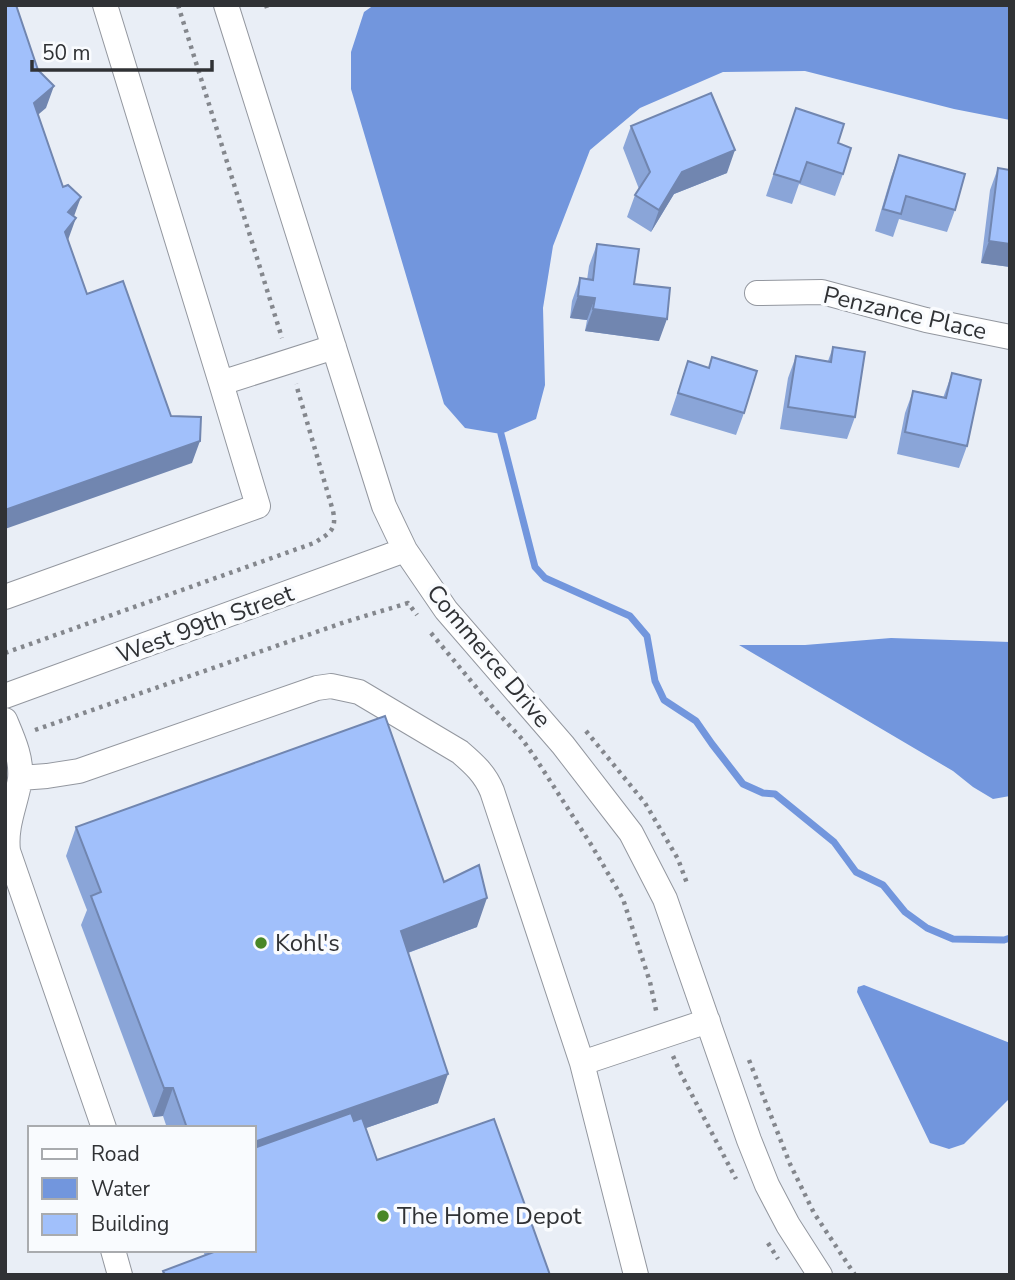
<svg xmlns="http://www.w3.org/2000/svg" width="1015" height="1280" font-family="'Nunito Sans',sans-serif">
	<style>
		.water { fill: #7296dd }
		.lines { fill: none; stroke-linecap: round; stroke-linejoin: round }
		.stream { stroke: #7296dd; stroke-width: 7 }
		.minor-casing { stroke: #93979f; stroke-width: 26 }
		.path { stroke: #84878d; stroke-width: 4.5; stroke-dasharray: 3.5 5; stroke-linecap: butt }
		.minor { stroke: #fff; stroke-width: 24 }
		.wall { fill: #8aa5d8 }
		.shaded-wall { fill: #7186b0 }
		.building { fill: #a1c0fb; stroke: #7186b0; stroke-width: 2 }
		.poi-dot { fill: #498727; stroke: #f9fbfe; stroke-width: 2.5 }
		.labels { text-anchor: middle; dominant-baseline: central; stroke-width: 7; stroke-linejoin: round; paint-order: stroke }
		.street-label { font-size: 24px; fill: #303235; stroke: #f9fbfe }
		.poi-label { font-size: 24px; fill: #303235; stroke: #f9fbfe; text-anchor: start }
	</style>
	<rect width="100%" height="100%" fill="#e9eef6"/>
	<path class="water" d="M374 5H1010V120L954 109 805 71 723 72 640 108 590 150 553 246 543 308 545 385 536 419 501 434 465 428 444 404 351 89V52L364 12Z
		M891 638 1010 642V796L993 799 973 787 953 771 739 645H805Z
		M864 985 1010 1043V1098L964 1144 949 1149 930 1143 857 992 858 987Z"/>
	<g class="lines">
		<path class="stream" d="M501 434 535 567 545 578 630 616 647 636 655 681 664 700 696 721 712 744 743 784 763 793 775 794 834 842 856 872 883 885 905 912 927 928 953 939 1004 940 1010 938"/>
		<defs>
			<path id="minor" d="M105 5 221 383
				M226 5 384 506 405 550 446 610 563 745 631 833 665 899 749 1140 767 1185 788 1225 820 1275
				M757 293 822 292 926 320 1010 337
				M5 597 258 506 221 383 334 347
				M5 696 405 550
				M5 720C13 739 22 758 20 779 16 804 5 825 8 851L104 1128
				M20 778 47 776 79 771 317 688 331 686 359 692 460 752C474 764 485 774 492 791L582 1063 636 1275
				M582 1063 708 1021
				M113 1250 120 1275"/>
		</defs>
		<use href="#minor" class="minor-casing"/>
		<path class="path" d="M178 5 282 338
			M266 5 267 8
			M431 633 496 711 522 739 536 759 592 846 623 899 650 982 657 1015
			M5 653 314 543C330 533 337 530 333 511L296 384
			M35 730 345 622 408 603 417 615
			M586 731 645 803 678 859 688 886
			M673 1056 681 1074 736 1179
			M749 1060 790 1164 814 1213 855 1275
			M768 1243 778 1259"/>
		<use href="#minor" class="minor"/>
	</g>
	<path class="wall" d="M796 108 838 143 843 174 835 196 799 184 792 204 766 196Z
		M631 126 727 173 674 194 651 232 627 217 635 195 639 189 623 148Z
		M899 155 955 210 947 232 899 219 893 237 875 231 891 177Z
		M998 168 1010 267 981 263 990 190Z
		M597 244 634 284 659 341 585 331 587 320 570 318 572 301 580 278 587 280 589 266Z
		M833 347 855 417 847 439 780 429 788 378 796 356 828 361Z
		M688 361 744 413 736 435 670 415Z
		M952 373 967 446 959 468 897 454 905 413 913 391 943 398Z
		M76 827 444 882 477 927 408 953 438 1103 366 1128 377 1160 550 1275H162L163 1271 205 1256 203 1250H254V1128H167L163 1116 153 1117 81 925 87 910 66 856Z"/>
	<path class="shaded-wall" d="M54 86 46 108 26 125 34 103Z
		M735 150 727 173 674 194 651 232 659 210 682 172Z
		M81 197 73 219 68 212Z
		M76 218 68 240 65 232Z
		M989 241 1010 244V267L981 263Z
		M578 296 595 298 587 320 570 318Z
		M593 309 667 319 659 341 585 331Z
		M200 441 192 463 5 529V510Z
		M487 898 477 927 391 959 401 931Z
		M448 1074 438 1103 254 1167V1142Z
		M164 1088H173L163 1116 153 1117Z"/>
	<path class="building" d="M5 5H16L38 70 54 86 34 103 63 187 68 185 81 197 68 212 76 218 65 232 87 294 123 281 171 416 201 417 200 441 5 510Z
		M711 93 735 150 682 172 659 210 635 195 650 172 631 126Z
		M796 108 844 124 838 143 851 148 843 174 807 162 800 182 774 174Z
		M899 155 965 174 955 210 906 196 901 214 883 209Z
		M998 168 1010 170V244L989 241Z
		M597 244 639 249 634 284 670 288 667 319 593 309 595 298 578 296 580 278 593 280Z
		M833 347 865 352 855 417 788 407 796 356 831 362Z
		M712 357 757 371 744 413 678 393 688 361 709 368Z
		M952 373 981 380 967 446 905 432 913 391 946 398Z
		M385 716 444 882 479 865 487 898 401 931 448 1074 254 1142V1128H187L173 1088H164L91 896 101 892 76 827Z
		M351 1113 354 1121 362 1118 377 1160 494 1119 550 1275H165L163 1271 219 1250H254V1148Z"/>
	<g class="poi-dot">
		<circle cx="261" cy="943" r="7"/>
		<circle cx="383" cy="1216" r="7"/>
	</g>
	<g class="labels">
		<g class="street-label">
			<text transform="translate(905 313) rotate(13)">Penzance Place</text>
			<text transform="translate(205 624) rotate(-20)">West 99th Street</text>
			<text transform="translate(489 656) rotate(50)">Commerce Drive</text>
		</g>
		<g class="poi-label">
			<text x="275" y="943">Kohl's</text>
			<text x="397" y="1216">The Home Depot</text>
		</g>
	</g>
	<rect width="1015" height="1280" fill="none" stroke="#303235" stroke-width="14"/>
	<rect x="28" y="1126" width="228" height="126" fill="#f9fbfe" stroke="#a9abae" stroke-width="2"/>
	<rect x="42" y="1149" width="35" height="10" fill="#ffffff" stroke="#a9abae" stroke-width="2"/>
	<text x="91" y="1161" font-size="21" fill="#303235">Road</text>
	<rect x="42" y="1178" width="35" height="21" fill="#7296dd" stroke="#a9abae" stroke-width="2"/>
	<text x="91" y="1196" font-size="21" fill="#303235">Water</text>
	<rect x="42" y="1214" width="35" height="21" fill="#a1c0fb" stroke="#a9abae" stroke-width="2"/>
	<text x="91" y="1231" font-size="21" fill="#303235">Building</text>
	<path d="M32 60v10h180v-10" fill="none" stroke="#303235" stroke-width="3.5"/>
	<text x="42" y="60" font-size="21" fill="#303235" stroke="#f9fbfe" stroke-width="5" paint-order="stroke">50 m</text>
</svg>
